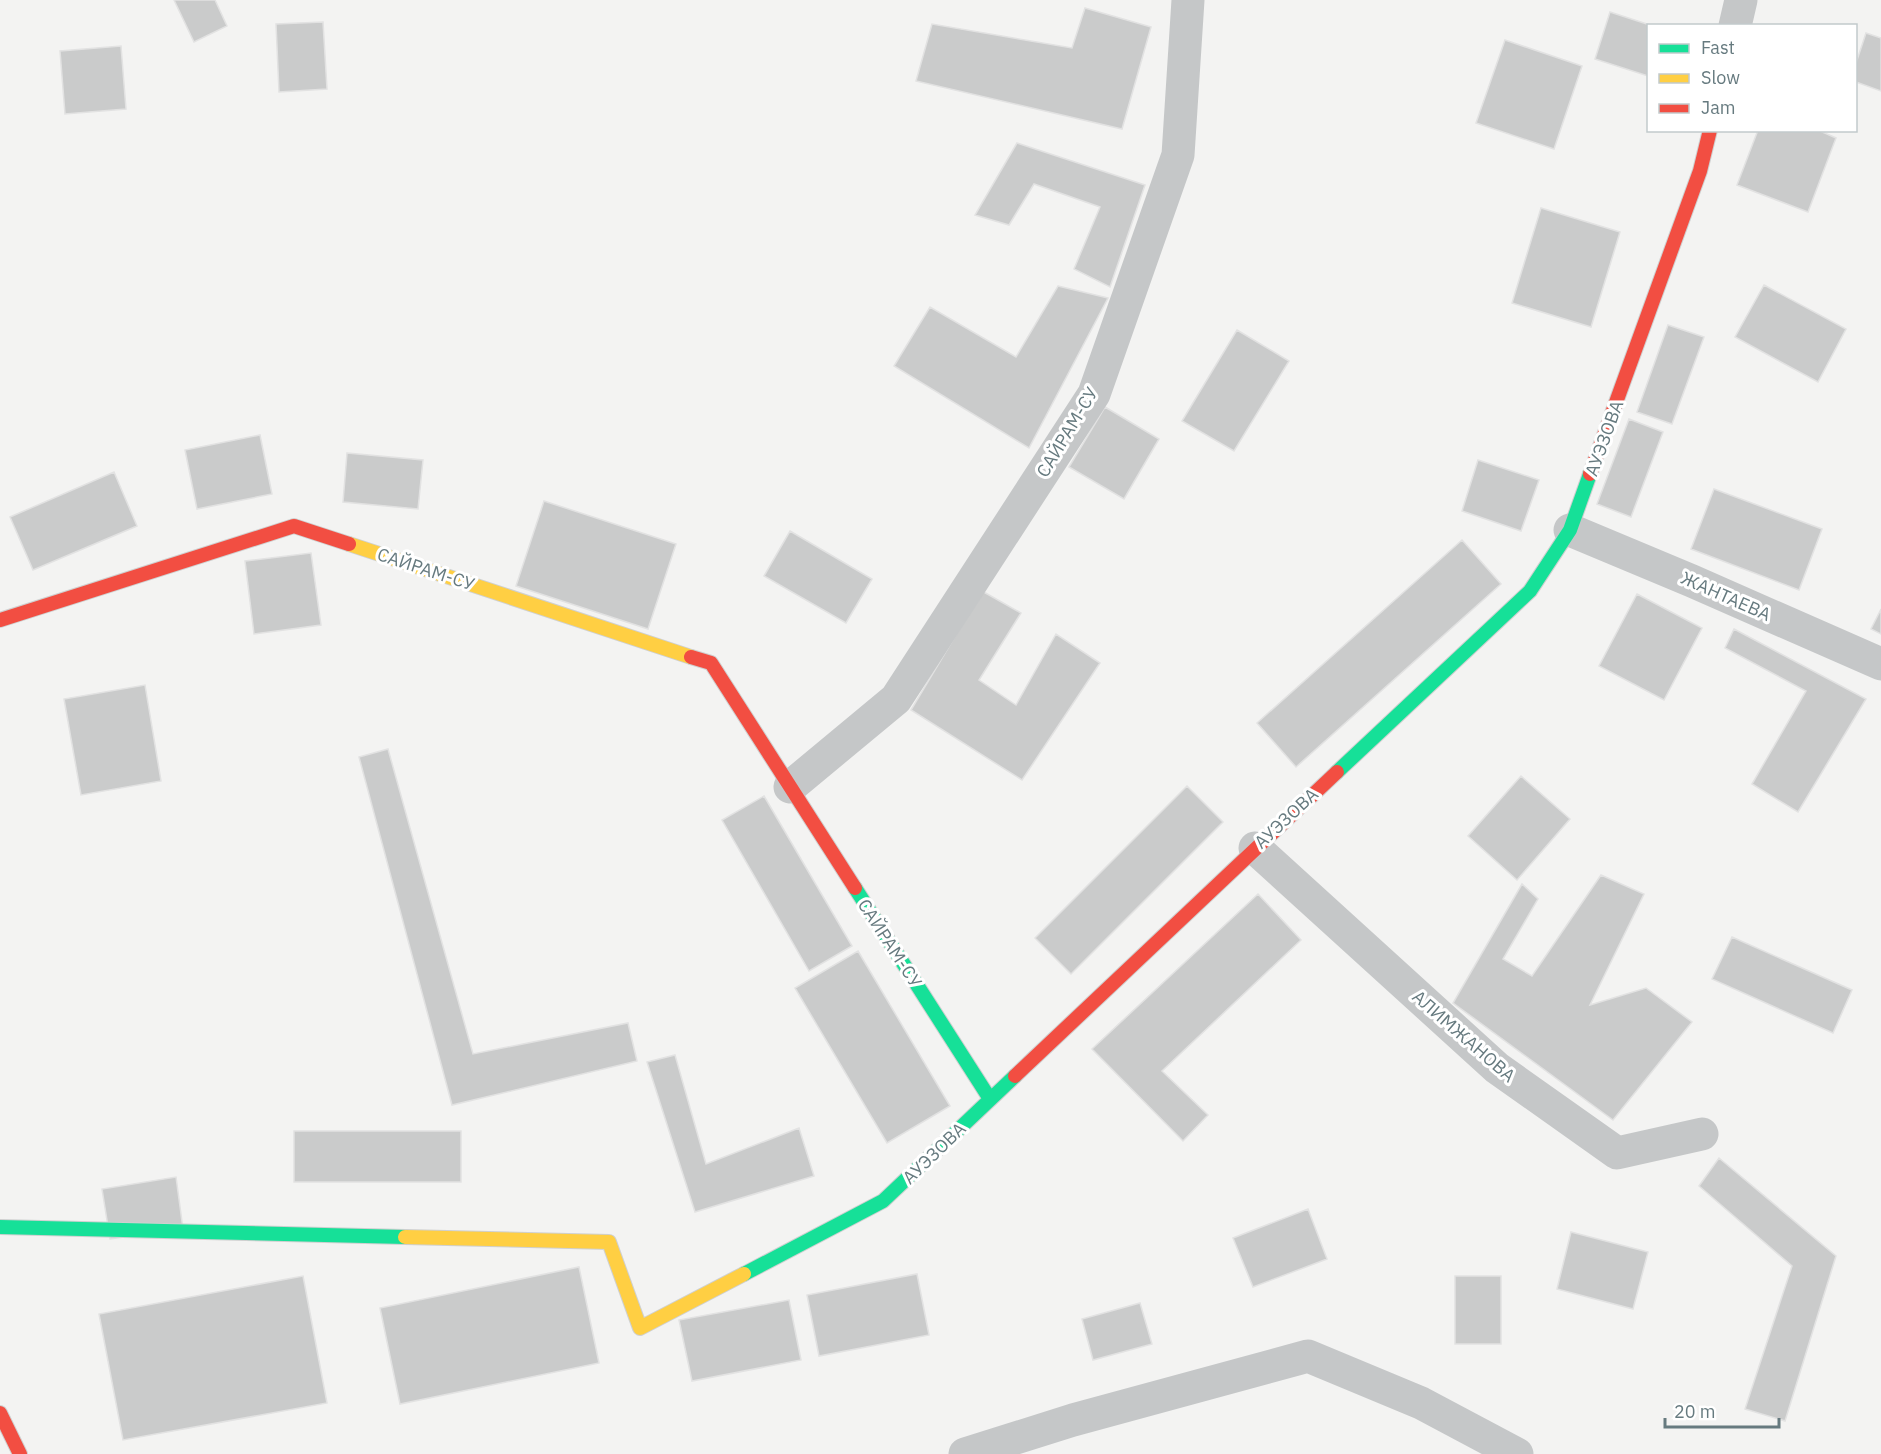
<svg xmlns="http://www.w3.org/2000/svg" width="1881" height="1454" font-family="'IBM Plex Sans',sans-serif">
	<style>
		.building { fill: #cacbcb; stroke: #e2e2e2; stroke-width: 1.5 }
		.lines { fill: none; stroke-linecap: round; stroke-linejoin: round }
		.fast-casing { stroke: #cfd0d0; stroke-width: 16 }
		.slow-casing { stroke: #cfd0d0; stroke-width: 16 }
		.jam-casing { stroke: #cfd0d0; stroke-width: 16 }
		.street { stroke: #c5c7c8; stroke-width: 33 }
		.fast { stroke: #16e098; stroke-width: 14 }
		.slow { stroke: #ffcf43; stroke-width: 14 }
		.jam { stroke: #f24e42; stroke-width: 14 }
		.labels { text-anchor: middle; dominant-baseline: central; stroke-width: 6; stroke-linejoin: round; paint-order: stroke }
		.street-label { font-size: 18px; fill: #667a7f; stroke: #fff }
	</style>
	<rect width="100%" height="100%" fill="#f3f3f2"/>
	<path class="building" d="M174 0H215L227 26 194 42Z
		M1085 8 1151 27 1122 129 916 81 932 24 1072 48Z
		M1610 12 1653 26H1648V76L1595 59Z
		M323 22 327 89 279 92 276 24Z
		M1866 33 1881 38V91L1856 82V63Z
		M1505 40 1582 66 1554 149 1476 123Z
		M121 46 126 109 65 114 60 51Z
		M1758 130H1818L1836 138 1808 212 1737 185Z
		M1017 143 1145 185 1110 287 1074 269 1100 207 1034 184 1009 225 975 215Z
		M1541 208 1620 232 1591 327 1512 303Z
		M1764 285 1846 329 1818 382 1735 337Z
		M1058 286 1108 298 1029 448 894 366 930 307 1016 357Z
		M1668 325 1704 337 1672 424 1637 412Z
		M1237 330 1289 361 1234 451 1182 421Z
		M1105 407 1159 439 1124 499 1069 467Z
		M1629 419 1663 432 1631 517 1597 504Z
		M260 435 272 494 197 509 185 450Z
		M347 453 423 460 418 509 343 502Z
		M1478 460 1539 480 1521 531 1462 511Z
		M114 472 137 526 33 570 10 517Z
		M1714 489 1822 529 1799 590 1691 549Z
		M544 501 676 544 648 629 516 586Z
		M790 531 872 579 846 623 764 576Z
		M1462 540 1501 584 1296 767 1257 723Z
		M311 553 321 625 254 634 245 561Z
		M982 591 1021 613 979 680 1016 705 1056 634 1100 663 1022 780 911 710Z
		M1637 594 1702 628 1664 700 1599 666Z
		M1881 609V634L1871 629Z
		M1734 629 1866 699 1798 812 1752 784 1806 691 1725 648Z
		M145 685 161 781 81 795 64 699Z
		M388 749 473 1054 628 1023 637 1061 452 1105 359 757Z
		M1521 776 1570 819 1517 880 1468 836Z
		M1187 786 1223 822 1071 974 1035 938Z
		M764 796 852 946 809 971 722 820Z
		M1601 875 1644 894 1590 1005 1646 988 1692 1022 1613 1120 1453 1003 1522 884 1538 899 1503 959 1532 976Z
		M1258 894 1301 940 1162 1071 1208 1115 1183 1141 1092 1049Z
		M1732 937 1852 990 1833 1033 1712 979Z
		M858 951 950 1106 887 1143 795 988Z
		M675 1055 706 1164 799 1128 814 1176 695 1212 647 1062Z
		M294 1131H461V1182H294Z
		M1719 1158 1836 1256 1785 1421 1745 1409 1792 1266 1699 1186Z
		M176 1177 183 1229 110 1239 102 1189Z
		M1308 1209 1327 1259 1253 1287 1233 1238Z
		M1571 1232 1648 1252 1633 1309 1557 1289Z
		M579 1267 599 1363 400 1404 380 1308Z
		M917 1274 929 1335 819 1356 807 1295Z
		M303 1276 327 1403 123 1440 99 1314Z
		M1455 1276H1501V1344H1455Z
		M789 1300 801 1360 692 1381 679 1320Z
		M1140 1303 1152 1344 1093 1360 1082 1319Z"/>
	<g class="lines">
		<defs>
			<path id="fast" d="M1337 772 1530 591 1570 530 1590 474
				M855 888 990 1099
				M0 1227 405 1237
				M744 1274 883 1201 1015 1076"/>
			<path id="slow" d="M349 544 691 657
				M405 1237 609 1242 640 1328 744 1274"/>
			<path id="jam" d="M1590 474 1700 171 1710 130
				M0 620 294 526 349 544
				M691 657 711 663 855 888
				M1015 1076 1337 772
				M0 1413 20 1454"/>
		</defs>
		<use href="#fast" class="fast-casing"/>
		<use href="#slow" class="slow-casing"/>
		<use href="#jam" class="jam-casing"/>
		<path class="street" d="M1735 26 1741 0
			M1570 530 1692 581 1881 664
			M790 787 896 699 1094 394 1178 155 1188 0
			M1255 848 1497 1068 1617 1153 1702 1134
			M965 1454 1073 1420 1308 1356 1421 1403 1517 1454"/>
		<use href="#fast" class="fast"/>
		<use href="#slow" class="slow"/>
		<use href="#jam" class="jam"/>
	</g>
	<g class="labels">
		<g class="street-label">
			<text transform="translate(1067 432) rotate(-59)">САЙРАМ-СУ</text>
			<text transform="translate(1604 438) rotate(-70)">АУЭЗОВА</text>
			<text transform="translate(426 569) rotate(18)">САЙРАМ-СУ</text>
			<text transform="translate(1726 596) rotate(24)">ЖАНТАЕВА</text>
			<text transform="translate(1286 818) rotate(-43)">АУЭЗОВА</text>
			<text transform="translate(890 943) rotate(57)">САЙРАМ-СУ</text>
			<text transform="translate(1464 1036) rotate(41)">АЛИМЖАНОВА</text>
			<text transform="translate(934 1153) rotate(-44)">АУЭЗОВА</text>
		</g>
	</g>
	<rect x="1647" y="24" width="210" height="108" fill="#ffffff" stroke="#c2cacc" stroke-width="1.5"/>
	<rect x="1659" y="44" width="30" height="9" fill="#16e098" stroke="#c2cacc" stroke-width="1.5"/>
	<text x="1701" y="54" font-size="18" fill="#667a7f">Fast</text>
	<rect x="1659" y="74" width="30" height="9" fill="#ffcf43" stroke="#c2cacc" stroke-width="1.5"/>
	<text x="1701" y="84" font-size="18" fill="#667a7f">Slow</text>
	<rect x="1659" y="104" width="30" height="9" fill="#f24e42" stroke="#c2cacc" stroke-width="1.5"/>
	<text x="1701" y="114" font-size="18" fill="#667a7f">Jam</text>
	<path d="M1665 1418v9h114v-9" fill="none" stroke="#667a7f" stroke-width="3"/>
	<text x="1674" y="1418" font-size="18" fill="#667a7f" stroke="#ffffff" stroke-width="4.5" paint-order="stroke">20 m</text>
</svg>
